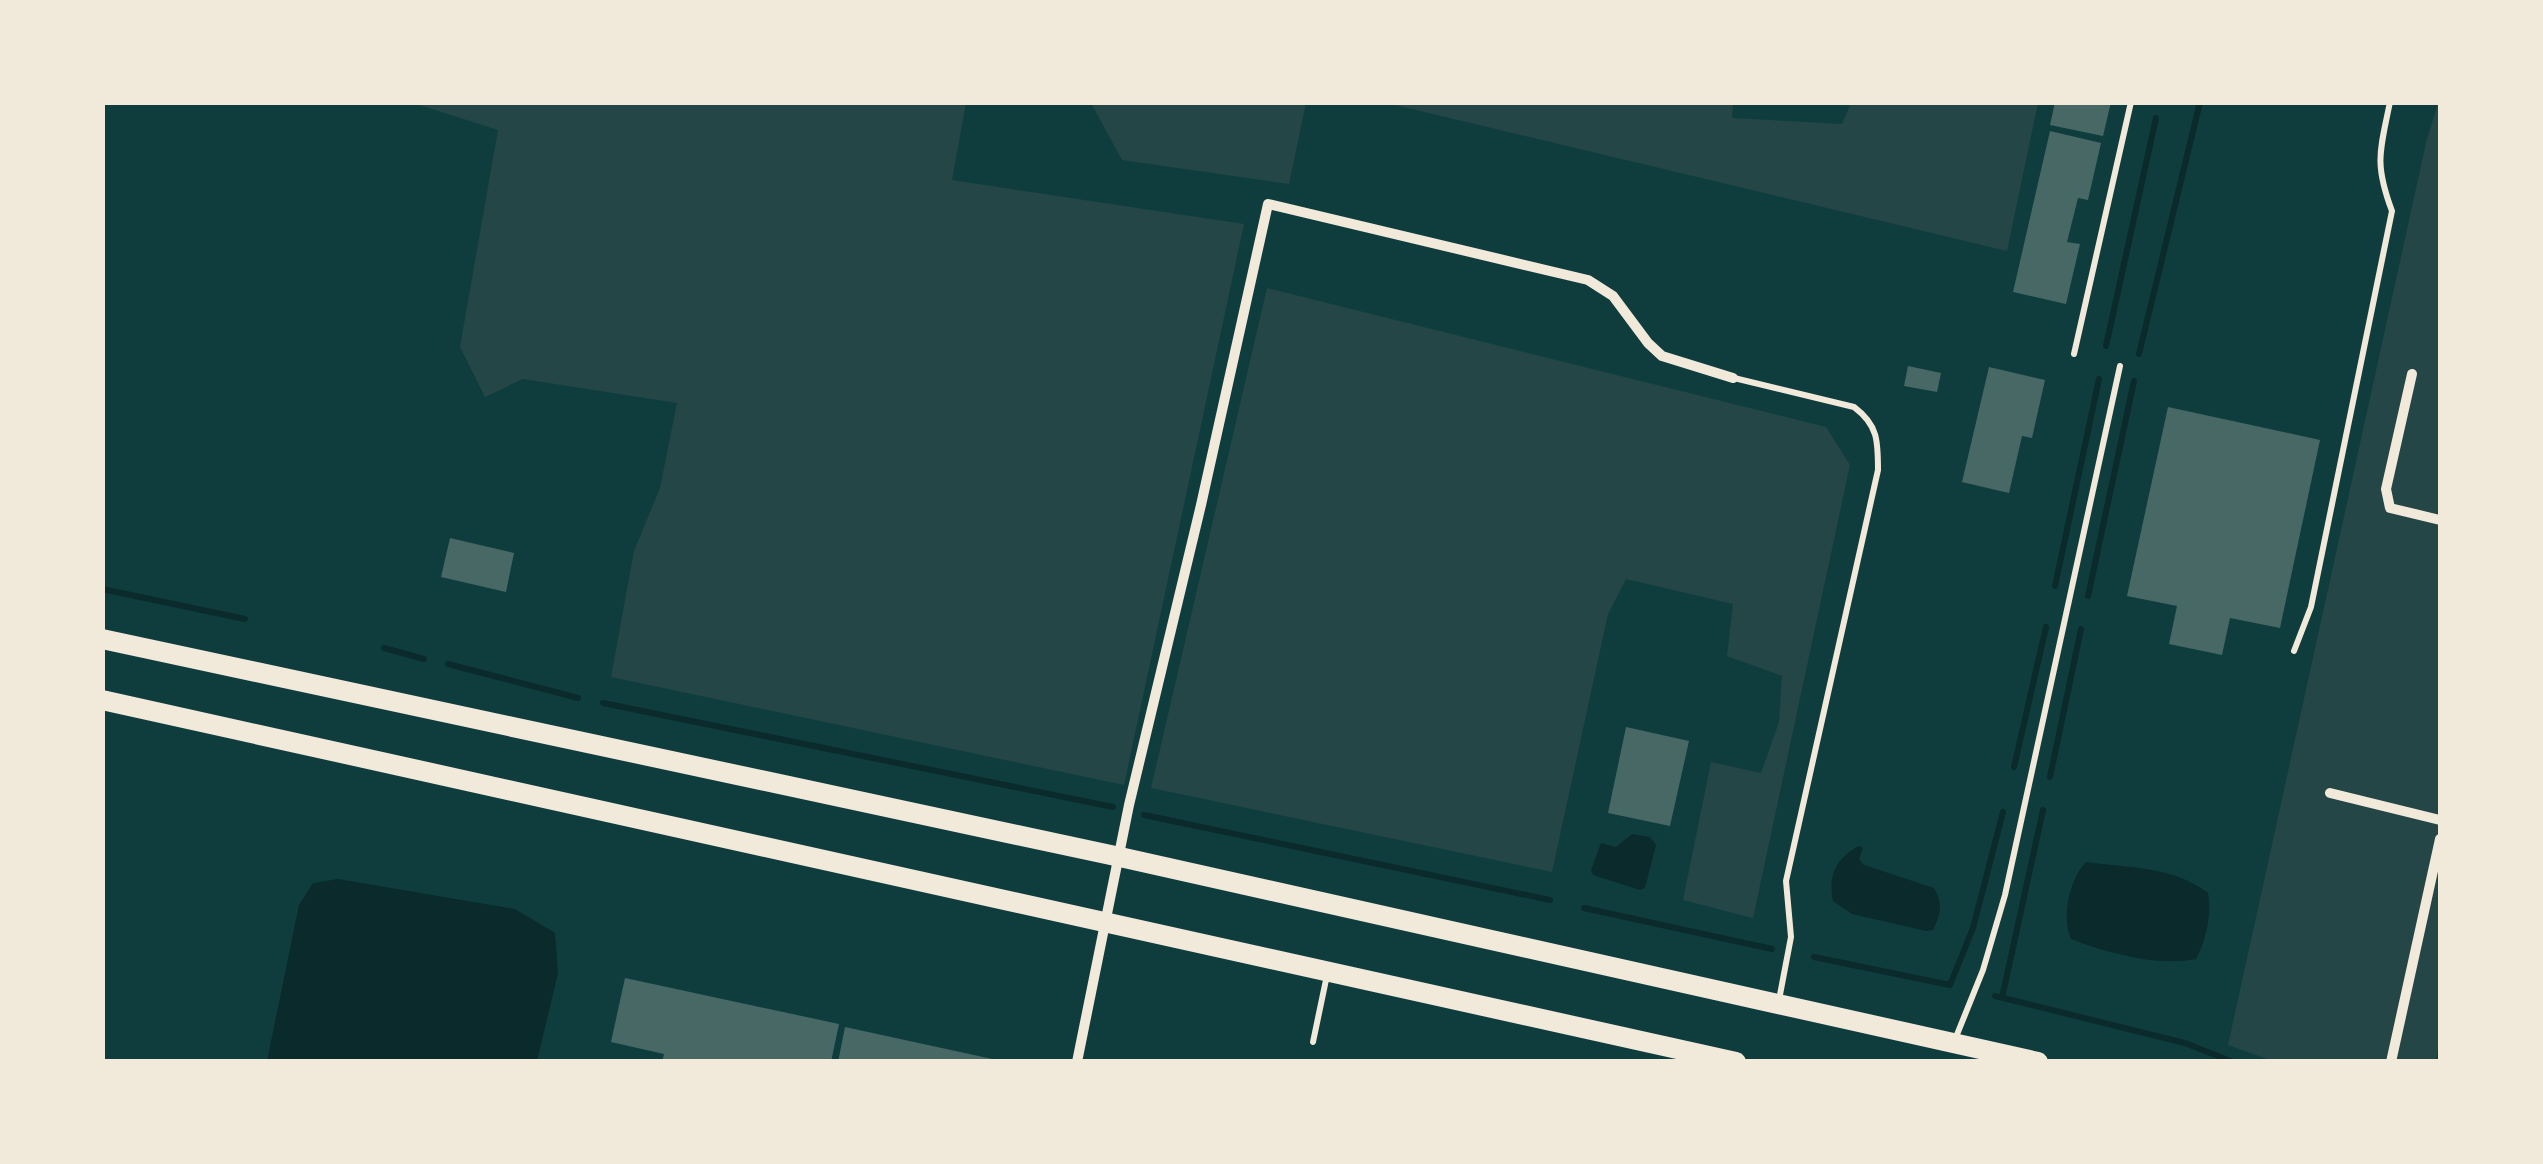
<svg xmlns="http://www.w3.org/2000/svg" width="2543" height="1164" font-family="Overpass,sans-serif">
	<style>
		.green { fill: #244646 }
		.water { fill: #0a2a2b }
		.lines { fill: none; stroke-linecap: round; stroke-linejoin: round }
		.stream { stroke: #0a2a2b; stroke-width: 6 }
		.building { fill: #486865 }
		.service { stroke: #f1e9da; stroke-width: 6 }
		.minor { stroke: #f1e9da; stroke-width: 10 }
		.secondary { stroke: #f1e9da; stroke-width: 20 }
	</style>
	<rect width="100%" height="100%" fill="#0f3d3e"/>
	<path class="green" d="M1733 102 1732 118 1842 124 1851 103H2038L2007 251 1387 103Z
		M413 103H966L952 180 1244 224 1124 785 611 677 634 551 660 488 677 403 523 379 485 397 460 347 498 130Z
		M1091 103H1306L1289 184 1122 160Z
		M2438 103H2440V1038L2436 1061H2273L2228 1045 2426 143Z
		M1267 288 1826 427 1850 465 1753 918 1683 900 1711 762 1761 773 1779 722 1782 676 1727 656 1733 604 1626 579 1608 614 1552 872 1151 788Z"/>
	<path class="water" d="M1632 834 1650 837 1656 845 1645 888 1640 890 1593 875 1591 870 1601 843 1616 847Z
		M1859 846 1863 848 1859 859 1864 865 1934 888C1943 904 1941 913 1933 930L1926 931 1852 914 1833 901C1828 875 1836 858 1859 846Z
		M2086 862C2128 868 2174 866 2208 893 2212 914 2206 940 2196 959 2159 967 2107 953 2071 939 2061 917 2070 878 2086 862Z
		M338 879 515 909 555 933 558 973 537 1061H267L299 905 313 883Z"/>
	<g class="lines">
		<path class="stream" d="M2106 346 2156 118
			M2139 354 2200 102
			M2055 586 2099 379
			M102 589 245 619
			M2088 596 2134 381
			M384 648 424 659
			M448 664 578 698
			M603 703 1113 807
			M2014 767 2046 627
			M2050 777 2081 629
			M1144 815 1550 900
			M1584 908 1772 949
			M1814 957 1950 985
			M1950 985 1973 928 2003 812
			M1995 996 2185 1043 2233 1062
			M2002 998 2043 810"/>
	</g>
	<path class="building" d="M2055 102H2111L2103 136 2050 125Z
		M2050 131 2101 143 2088 200 2078 198 2067 242 2080 244 2066 304 2013 292Z
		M1908 366 1941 373 1937 392 1904 386Z
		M1989 367 2045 380 2032 438 2022 436 2009 493 1962 482Z
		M2168 407 2320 440 2280 628 2230 618 2222 655 2169 644 2177 606 2127 596Z
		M450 538 514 553 506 592 441 577Z
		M1626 727 1689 741 1670 826 1608 813Z
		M625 978 839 1024 831 1062H662L664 1054 611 1042Z
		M845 1027 997 1060V1062H838Z"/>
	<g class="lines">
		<path class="service" d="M2074 354 2131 102
			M1734 378 1854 407C1878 425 1878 441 1878 470L1786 881 1791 937 1779 1000
			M2294 651 2311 607 2392 211C2374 163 2380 151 2390 102
			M1956 1037 1983 970 2005 895 2120 366
			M1313 1042 1327 975"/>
		<path class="minor" d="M2412 374 2386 489 2390 508 2440 520
			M2330 793 2440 820
			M1077 1062 1129 805 1201 505 1268 204 1588 280 1613 296 1648 343 1662 356 1733 378
			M2391 1062 2440 839"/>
		<path class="secondary" d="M102 639 1120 857 2038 1062
			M102 700 1736 1062"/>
	</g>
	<rect width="2543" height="1164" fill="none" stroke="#f1e9da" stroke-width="210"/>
</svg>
